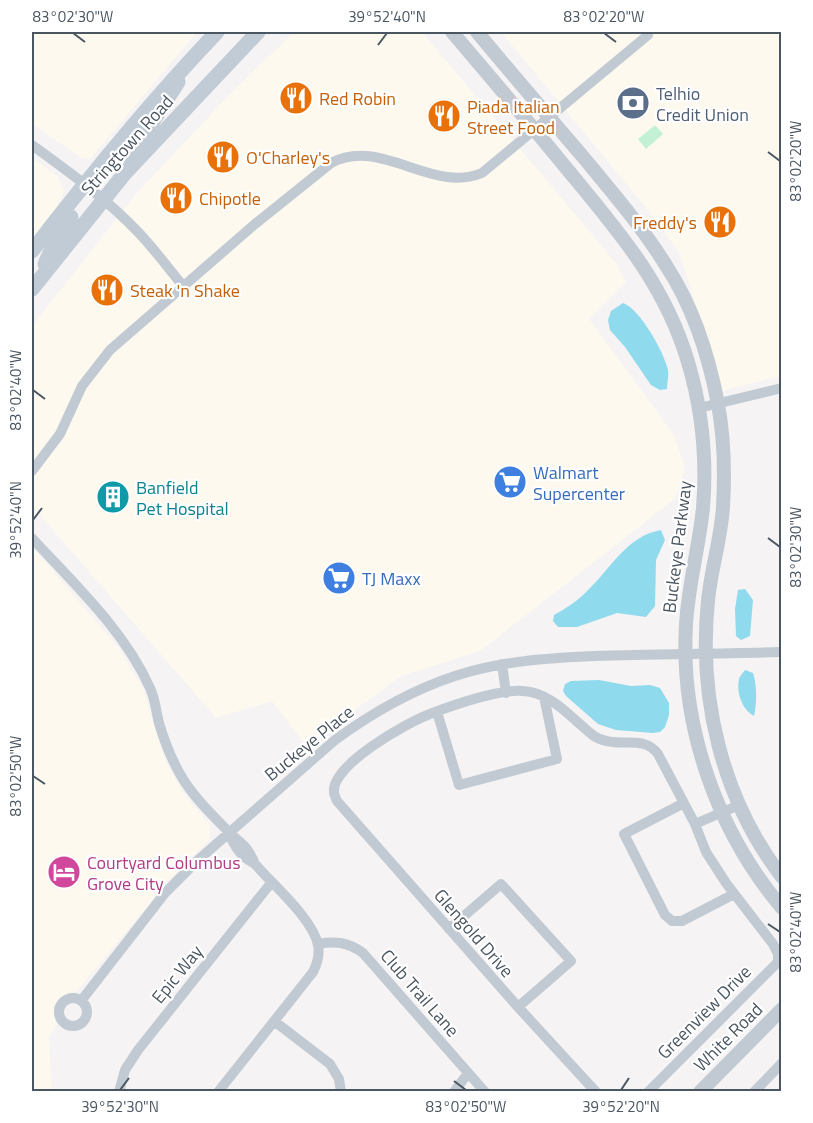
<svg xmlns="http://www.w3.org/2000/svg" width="813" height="1123" font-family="'Titillium Web',sans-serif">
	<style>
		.commercial { fill: #fdf9ef }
		.green { fill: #c3f1d5 }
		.water { fill: #90daee }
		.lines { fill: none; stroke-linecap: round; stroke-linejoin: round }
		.minor { stroke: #c1cad2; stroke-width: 10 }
		.tertiary { stroke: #c1cad2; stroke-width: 14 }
		.secondary { stroke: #c1cbd6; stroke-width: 15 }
		.ticks { fill: none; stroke: #4a5661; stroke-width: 2 }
		.labels { text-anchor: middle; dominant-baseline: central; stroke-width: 4.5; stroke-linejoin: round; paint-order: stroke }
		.service-label { font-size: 18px; fill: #4e5e75; stroke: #fff; text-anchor: start }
		.food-label { font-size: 18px; fill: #c56008; stroke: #fff; text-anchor: start }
		.street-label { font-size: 18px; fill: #4a5661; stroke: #fff }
		.shop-label { font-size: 18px; fill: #366cbe; stroke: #fff; text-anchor: start }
		.culture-label { font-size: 18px; fill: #0d838f; stroke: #fff; text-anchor: start }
		.hotel-label { font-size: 18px; fill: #b23c85; stroke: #fff; text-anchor: start }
		.neatline { fill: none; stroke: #4a5661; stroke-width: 2 }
		.ticks-label { font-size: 15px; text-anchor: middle; fill: #4a5661 }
	</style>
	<rect width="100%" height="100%" fill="#f5f3f3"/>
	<path class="commercial" d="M32 32H197L91 158 83 159 32 124Z
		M294 32H422L616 263 626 282 589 319 674 435 685 468 676 498 480 651 401 676 306 746 272 701 216 718 32 506V326L136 194 230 94Z
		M501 32H781V376L722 391 680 254 652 215Z
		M32 158 58 177 64 191 56 210 32 244Z
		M32 547 118 647 143 689 165 760 184 794 210 825V839L167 882 76 992 70 993 58 1000 53 1007 56 1024 49 1037 52 1092 32 1091Z"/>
	<path class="green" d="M655 125 663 134 646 149 638 139Z"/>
	<path class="water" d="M623 303C640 309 664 352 668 370 669 375 667 383 667 389L660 390 651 385 625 347 610 330 608 320 611 311Z
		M661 530 665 540 656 560 655 606 646 617 617 613 577 627H558L553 621 554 615C567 608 579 600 589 589 612 567 627 536 661 530Z
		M745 589 753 600 750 636 741 640 736 636 735 609 738 590Z
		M745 670 753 673C757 686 757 702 754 716 742 710 736 692 739 679 739 678 744 671 745 670Z
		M599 680 631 686 650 685 660 688 669 703V715L665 727 660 732 653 733 616 730 598 724 566 696 563 691 565 684 571 681Z"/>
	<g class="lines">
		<path class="minor" d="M32 145C69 172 107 199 139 233 155 250 169 269 184 287
			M699 408 782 388
			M32 471 60 434 82 386 110 350 255 224 331 163C380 136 432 194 482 173L648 35
			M32 538C74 584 124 630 150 688 155 698 156 711 159 723 164 740 171 758 180 774 191 794 210 813 227 830 240 844 247 844 255 864 273 885 313 919 318 945 320 955 317 964 313 972L218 1092
			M502 664 506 693
			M437 712 459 785 557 759 544 697
			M684 803 624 834 665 915 672 921H682L734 894
			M695 824 739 805
			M229 833C235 848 241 857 255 864
			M449 929 501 884 571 961 518 1007
			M318 944C336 941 348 942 363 953L485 1092
			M59 1012a14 14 0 1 1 28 0a14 14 0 1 1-28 0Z
			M81 1001 165 893 197 861 335 740C372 713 412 690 455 676 501 661 548 658 595 656 657 654 719 654 782 652
			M274 1021 330 1064 339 1079 341 1092
			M119 1092 125 1070 138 1050 271 883
			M454 1092 468 1073
			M596 1092 518 1007 337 801C336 798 334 795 334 792 331 765 408 722 430 714 453 705 499 689 523 691 546 692 564 710 581 725 588 731 594 738 603 740 622 747 644 735 658 754L695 824 706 852 726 883 773 944 778 954V962L648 1092
			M754 1092 782 1063"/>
		<path class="tertiary" d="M452 32C492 79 533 127 572 175 621 234 666 287 688 362 702 409 707 459 703 508 699 547 688 586 686 625 680 726 717 831 782 908
			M477 32C512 74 548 116 584 158 613 193 643 228 667 267 693 307 709 357 718 404 724 437 725 473 723 507 721 539 711 569 708 601 698 698 722 799 782 877
			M700 1092 782 1009"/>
		<path class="secondary" d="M129 157 136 148 178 82
			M32 251C90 176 151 101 217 32
			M45 264 60 231 71 217
			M32 289 125 173 258 32"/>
	</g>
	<path class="ticks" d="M73 33 85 42M604 33 616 42M378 45 387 33M768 152 780 161M33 390 45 399M33 520 42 508M768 538 780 547M33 776 45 784M768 924 780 932M454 1081 466 1090M120 1090 129 1078M621 1090 629 1078"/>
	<defs>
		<symbol id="restaurant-disc" viewBox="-11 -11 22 22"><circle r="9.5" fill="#e8710a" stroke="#fff"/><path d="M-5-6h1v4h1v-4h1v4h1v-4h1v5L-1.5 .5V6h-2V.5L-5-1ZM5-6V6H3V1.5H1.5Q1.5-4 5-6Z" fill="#fff"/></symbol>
		<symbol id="bank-disc" viewBox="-11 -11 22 22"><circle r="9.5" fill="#5c6f8a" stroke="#fff"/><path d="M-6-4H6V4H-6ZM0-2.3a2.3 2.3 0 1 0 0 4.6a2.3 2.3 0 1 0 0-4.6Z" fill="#fff"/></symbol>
		<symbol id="supermarket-disc" viewBox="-11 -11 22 22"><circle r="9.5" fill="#3f7fe0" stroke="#fff"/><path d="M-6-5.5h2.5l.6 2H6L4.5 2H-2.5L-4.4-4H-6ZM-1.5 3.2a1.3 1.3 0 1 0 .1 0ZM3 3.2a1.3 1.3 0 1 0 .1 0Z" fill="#fff"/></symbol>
		<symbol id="building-disc" viewBox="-11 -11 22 22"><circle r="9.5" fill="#0f9aa8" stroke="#fff"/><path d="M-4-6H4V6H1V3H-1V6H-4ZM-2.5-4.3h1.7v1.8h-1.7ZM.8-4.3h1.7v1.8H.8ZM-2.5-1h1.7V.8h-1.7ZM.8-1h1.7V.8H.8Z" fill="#fff"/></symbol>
		<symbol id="hotel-disc" viewBox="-11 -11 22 22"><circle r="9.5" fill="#d1479c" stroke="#fff"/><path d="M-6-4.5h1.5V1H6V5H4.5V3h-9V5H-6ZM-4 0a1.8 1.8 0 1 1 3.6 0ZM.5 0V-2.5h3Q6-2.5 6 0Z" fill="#fff"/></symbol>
	</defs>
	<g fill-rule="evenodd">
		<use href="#restaurant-disc" x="277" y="79" width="38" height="38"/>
		<use href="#bank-disc" x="614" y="84" width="38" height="38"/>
		<use href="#restaurant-disc" x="425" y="97" width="38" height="38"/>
		<use href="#restaurant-disc" x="204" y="138" width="38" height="38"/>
		<use href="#restaurant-disc" x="157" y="179" width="38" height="38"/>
		<use href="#restaurant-disc" x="701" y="203" width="38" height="38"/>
		<use href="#restaurant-disc" x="88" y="271" width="38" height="38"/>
		<use href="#supermarket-disc" x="491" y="463" width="38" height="38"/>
		<use href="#building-disc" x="94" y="478" width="38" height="38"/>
		<use href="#supermarket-disc" x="320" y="559" width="38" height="38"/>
		<use href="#hotel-disc" x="45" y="853" width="38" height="38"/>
	</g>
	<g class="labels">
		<g class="service-label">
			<text x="656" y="93">Telhio<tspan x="656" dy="21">Credit Union</tspan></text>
		</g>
		<g class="food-label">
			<text x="319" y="98">Red Robin</text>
			<text x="467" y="106">Piada Italian<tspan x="467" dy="21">Street Food</tspan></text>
			<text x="246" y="157">O'Charley's</text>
			<text x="199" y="198">Chipotle</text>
			<text x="697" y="222" text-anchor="end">Freddy's</text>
			<text x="130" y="290">Steak 'n Shake</text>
		</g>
		<g class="street-label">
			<text transform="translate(127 145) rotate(-48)">Stringtown Road</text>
			<text transform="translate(677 547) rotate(-83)">Buckeye Parkway</text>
			<text transform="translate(309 743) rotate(-39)">Buckeye Place</text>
			<text transform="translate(474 933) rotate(49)">Glengold Drive</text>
			<text transform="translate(177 974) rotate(-51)">Epic Way</text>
			<text transform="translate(420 993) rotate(49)">Club Trail Lane</text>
			<text transform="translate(704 1012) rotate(-45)">Greenview Drive</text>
			<text transform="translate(728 1037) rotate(-45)">White Road</text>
		</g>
		<g class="shop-label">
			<text x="533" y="472">Walmart<tspan x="533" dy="21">Supercenter</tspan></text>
			<text x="362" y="578">TJ Maxx</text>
		</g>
		<g class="culture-label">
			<text x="136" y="487">Banfield<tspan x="136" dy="21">Pet Hospital</tspan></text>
		</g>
		<g class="hotel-label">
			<text x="87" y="862">Courtyard Columbus<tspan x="87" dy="21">Grove City</tspan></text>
		</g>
	</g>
	<rect width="813" height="1123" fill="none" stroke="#ffffff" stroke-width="66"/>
	<rect x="33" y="33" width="747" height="1057" class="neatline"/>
	<g class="ticks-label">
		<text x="73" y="22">83°02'30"W</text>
		<text x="387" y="22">39°52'40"N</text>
		<text x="604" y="22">83°02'20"W</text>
		<text transform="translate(796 161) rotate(-90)" y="5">83°02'20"W</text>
		<text transform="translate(16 390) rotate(-90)" y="5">83°02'40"W</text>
		<text transform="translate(16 520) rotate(-90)" y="5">39°52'40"N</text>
		<text transform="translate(796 547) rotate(-90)" y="5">83°02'30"W</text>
		<text transform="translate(16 776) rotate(-90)" y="5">83°02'50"W</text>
		<text transform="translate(796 932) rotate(-90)" y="5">83°02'40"W</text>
		<text x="120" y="1112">39°52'30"N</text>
		<text x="466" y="1112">83°02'50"W</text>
		<text x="621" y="1112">39°52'20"N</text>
	</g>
</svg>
